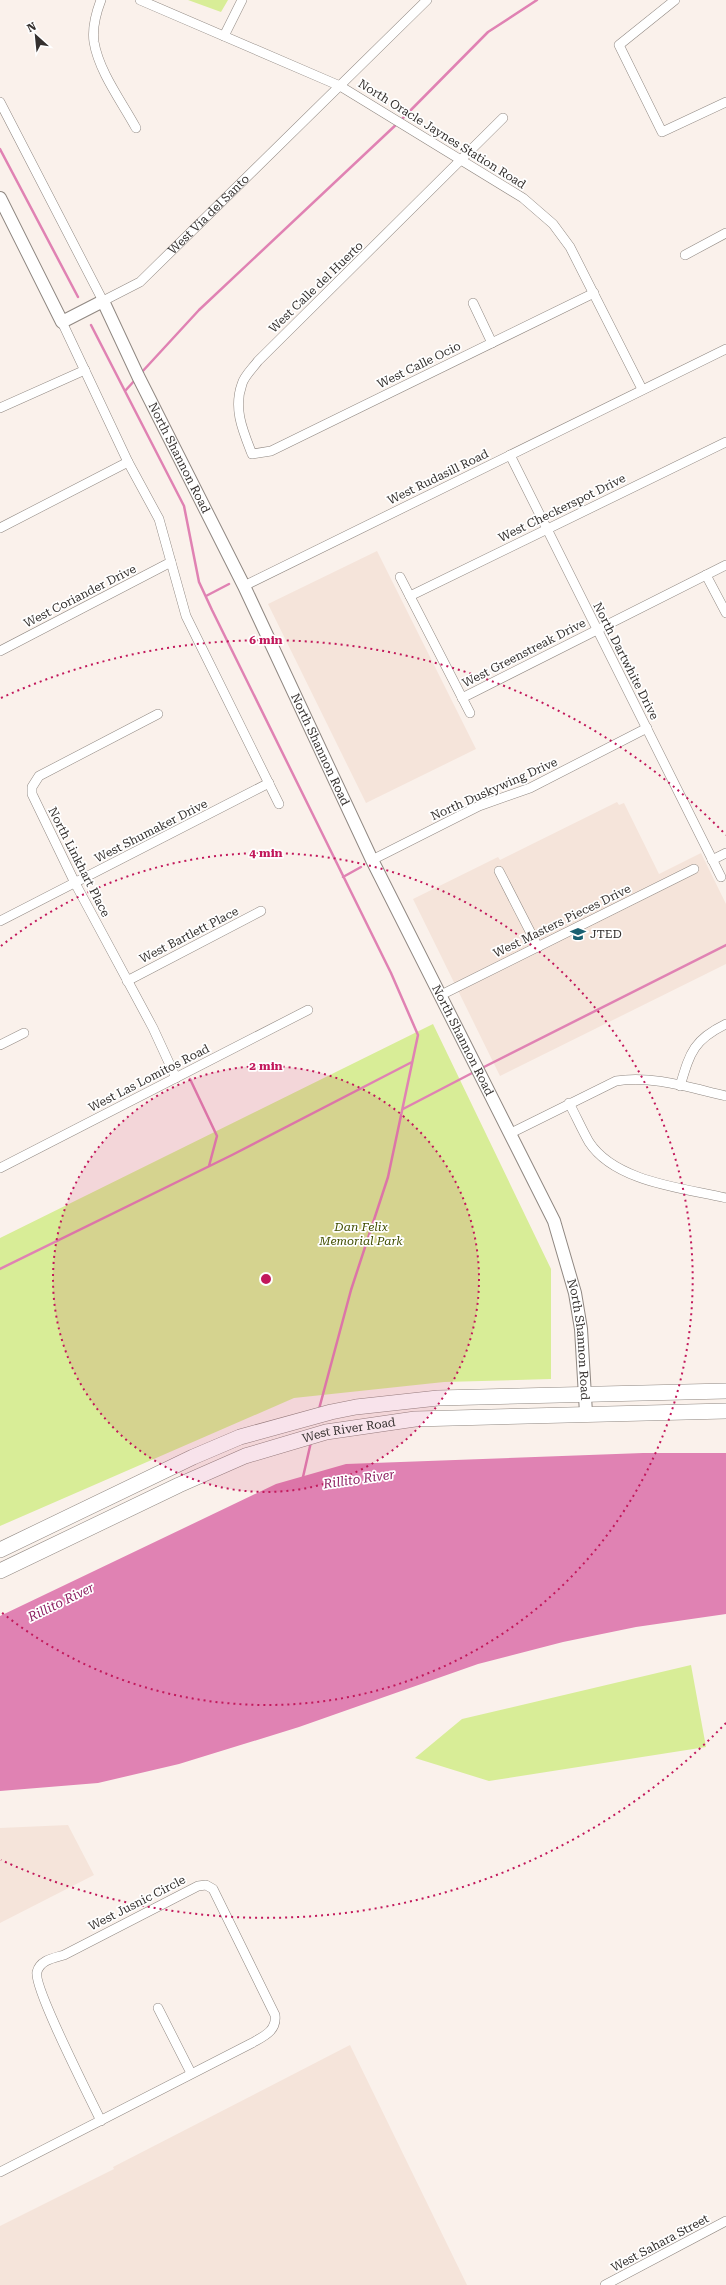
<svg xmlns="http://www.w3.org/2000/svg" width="726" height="2285" font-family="'Roboto Serif',serif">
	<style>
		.built { fill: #f5e4da }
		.green { fill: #d8ed97 }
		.water { fill: #e082b3 }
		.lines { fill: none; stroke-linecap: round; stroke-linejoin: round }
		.stream { stroke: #e082b3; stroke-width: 2.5 }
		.minor-casing { stroke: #908882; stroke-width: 10 }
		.tertiary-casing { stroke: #908882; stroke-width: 14 }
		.primary-casing { stroke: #908882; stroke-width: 16 }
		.minor { stroke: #fff; stroke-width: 9 }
		.tertiary { stroke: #fff; stroke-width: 12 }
		.primary { stroke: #fff; stroke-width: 15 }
		.ring { fill: none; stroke: #c2185b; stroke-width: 2; stroke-dasharray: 2 4 }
		.labels { text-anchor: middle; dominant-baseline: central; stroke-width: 3.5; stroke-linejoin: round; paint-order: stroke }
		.street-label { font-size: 12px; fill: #34302e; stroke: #fff }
		.poi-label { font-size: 12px; fill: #34302e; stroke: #fff; text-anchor: start }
		.park-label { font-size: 12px; font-style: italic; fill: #414e00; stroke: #fff }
		.water-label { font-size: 13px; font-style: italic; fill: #8d1e61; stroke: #fff }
		.centre { fill: #c2185b; stroke: #fff; stroke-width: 2 }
		.ring-label { font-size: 12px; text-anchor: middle; font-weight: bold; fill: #c2185b; stroke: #fff; stroke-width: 3.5; stroke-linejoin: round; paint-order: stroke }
	</style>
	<rect width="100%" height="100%" fill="#faf1eb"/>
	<path class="built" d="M377 551 476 749 366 803 268 604Z
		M617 802 619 805 624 803 659 874 701 853 726 904V964L500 1076 413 899 498 857 500 860Z
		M68 1825 94 1875 0 1923V1828Z
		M350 2045 467 2285H0V2226L114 2169 113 2167Z"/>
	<path class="green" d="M188 0H228L221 12Z
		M433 1024 551 1269V1379L444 1382 294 1398 0 1526V1238Z
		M691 1665 706 1747 489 1781 415 1758 462 1719Z"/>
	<path class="water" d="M643 1453H726V1614L636 1627 563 1642 478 1664 299 1727 179 1764 98 1783 0 1791V1616L276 1484 346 1464Z"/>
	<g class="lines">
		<path class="stream" d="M0 149 78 297
			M91 325 184 506 199 582 212 610 391 973 418 1035 388 1177 351 1290 319 1409
			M141 373 199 310 400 121 488 32 537 0
			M125 391 135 380
			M206 596 229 584
			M343 877 361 867
			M482 1068 726 945
			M190 1079 217 1136 209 1166
			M403 1109 476 1071
			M0 1269 232 1155 412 1062
			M303 1477 311 1442"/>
		<defs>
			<g id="minor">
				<path d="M101 0C96 13 92 28 94 42 99 72 122 102 136 128"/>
				<path d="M140 0 340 86 523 198 553 224 570 247 642 389"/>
				<path d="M675 0 619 45 662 132 726 102"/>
				<path d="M224 36 242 0"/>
				<path id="s1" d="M0 102 103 301 140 282 427 0"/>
				<path d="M503 118 258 361C253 368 244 376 242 384 233 409 243 431 252 454L271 451 594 293"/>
				<path d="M685 255 726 233"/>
				<path d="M473 303 492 343"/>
				<path d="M62 322 128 462 159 519 186 616 279 804"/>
				<path d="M0 408 85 370"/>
				<path d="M510 455 721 877"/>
				<path d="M0 528 128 462"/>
				<path d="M706 575 726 613"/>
				<path d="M400 577 470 713"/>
				<path d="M244 586 726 349"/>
				<path d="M410 596 726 442"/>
				<path d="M0 651 171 562"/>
				<path d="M462 698 726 565"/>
				<path d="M158 714 39 776 32 787V794L75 883 153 1028 176 1078"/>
				<path d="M372 860 479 806 530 788 647 728"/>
				<path d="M712 860 726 853"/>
				<path d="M499 871 538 947"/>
				<path d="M0 921 269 783"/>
				<path d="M127 981 261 911"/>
				<path d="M441 995 694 869"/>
				<path d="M0 1045 24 1033"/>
				<path d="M680 1086C690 1053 693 1040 726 1024"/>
				<path d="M569 1103C576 1116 582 1130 589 1142 615 1182 683 1188 726 1198"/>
				<path d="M511 1133 616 1081C652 1075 691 1088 726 1096"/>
				<path d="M0 1168 308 1010"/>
				<path d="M158 2008 191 2073"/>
				<path d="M0 2172 252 2043C264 2036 277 2031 275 2015L213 1889 206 1885 198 1886 64 1955C54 1958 40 1960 37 1972 33 1987 91 2100 101 2121"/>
				<path d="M605 2285 726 2221"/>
			</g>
			<g id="tertiary">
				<path id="s2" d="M0 198 62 322 103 301 138 376 244 586 372 860 554 1221 575 1293 581 1329 586 1413"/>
			</g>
			<g id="primary">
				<path d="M0 1550 193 1457 240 1437 331 1412 356 1407 438 1398 726 1391"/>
				<path id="s3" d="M0 1571 179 1485 245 1456 326 1432 415 1419 726 1411"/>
			</g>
		</defs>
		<use href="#minor" class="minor-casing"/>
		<use href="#tertiary" class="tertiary-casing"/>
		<use href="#primary" class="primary-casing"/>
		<use href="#minor" class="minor"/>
		<use href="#tertiary" class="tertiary"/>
		<use href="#primary" class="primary"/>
	</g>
	<circle cx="266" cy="1279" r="213" fill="#c2185b" fill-opacity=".12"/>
	<g class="ring">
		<circle cx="266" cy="1279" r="213"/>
		<path d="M1 946A426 426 0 1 1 1 1612"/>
		<path d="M726 1723A639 639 0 0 1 1 1860M1 698A639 639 0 0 1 726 835"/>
	</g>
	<defs>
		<symbol id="school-bare" viewBox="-9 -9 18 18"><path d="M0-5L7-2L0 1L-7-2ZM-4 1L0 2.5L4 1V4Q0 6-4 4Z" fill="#1a6071" stroke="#fff" stroke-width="2.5" paint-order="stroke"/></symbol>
	</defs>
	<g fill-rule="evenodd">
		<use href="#school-bare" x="567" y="923" width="22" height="22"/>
	</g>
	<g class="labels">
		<g class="street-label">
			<text transform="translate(442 134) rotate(32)">North Oracle Jaynes Station Road</text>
			<text stroke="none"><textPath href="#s1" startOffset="362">West Via del Santo</textPath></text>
			<text transform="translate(316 287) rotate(-44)">West Calle del Huerto</text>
			<text transform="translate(419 365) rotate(-26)">West Calle Ocio</text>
			<text stroke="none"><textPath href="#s2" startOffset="359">North Shannon Road</textPath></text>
			<text transform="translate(438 477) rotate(-26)">West Rudasill Road</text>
			<text transform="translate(562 508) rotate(-26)">West Checkerspot Drive</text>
			<text transform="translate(80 596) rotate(-27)">West Coriander Drive</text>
			<text transform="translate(524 653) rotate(-27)">West Greenstreak Drive</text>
			<text transform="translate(626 661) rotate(63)">North Dartwhite Drive</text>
			<text stroke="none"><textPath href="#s2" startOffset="683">North Shannon Road</textPath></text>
			<text transform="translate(494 789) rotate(-24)">North Duskywing Drive</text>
			<text transform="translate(151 831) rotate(-27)">West Shumaker Drive</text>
			<text transform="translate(79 862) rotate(63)">North Linkhart Place</text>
			<text transform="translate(562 921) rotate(-26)">West Masters Pieces Drive</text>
			<text transform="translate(189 935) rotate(-27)">West Bartlett Place</text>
			<text stroke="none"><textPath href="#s2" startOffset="1007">North Shannon Road</textPath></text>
			<text transform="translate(149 1078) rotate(-27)">West Las Lomitos Road</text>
			<text stroke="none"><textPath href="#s2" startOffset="1331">North Shannon Road</textPath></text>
			<text stroke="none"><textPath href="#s3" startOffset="378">West River Road</textPath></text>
			<text transform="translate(137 1903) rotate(-27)">West Jusnic Circle</text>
			<text transform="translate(660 2243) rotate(-28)">West Sahara Street</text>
		</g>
		<g class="poi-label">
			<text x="590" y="934">JTED</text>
		</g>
		<g class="park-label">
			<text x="361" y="1227">Dan Felix<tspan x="361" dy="14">Memorial Park</tspan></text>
		</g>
		<g class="water-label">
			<text transform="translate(359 1479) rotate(-8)">Rillito River</text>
			<text transform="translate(61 1602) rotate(-26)">Rillito River</text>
		</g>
	</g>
	<circle cx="266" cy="1279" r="6" class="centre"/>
	<g class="ring-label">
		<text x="266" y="644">6 min</text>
		<text x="266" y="857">4 min</text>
		<text x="266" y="1070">2 min</text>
	</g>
	<g transform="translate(36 36) rotate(333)" stroke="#ffffff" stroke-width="3" paint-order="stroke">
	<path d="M0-3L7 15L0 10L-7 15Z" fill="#34302e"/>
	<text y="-6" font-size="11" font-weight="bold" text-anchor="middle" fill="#34302e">N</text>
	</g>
</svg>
